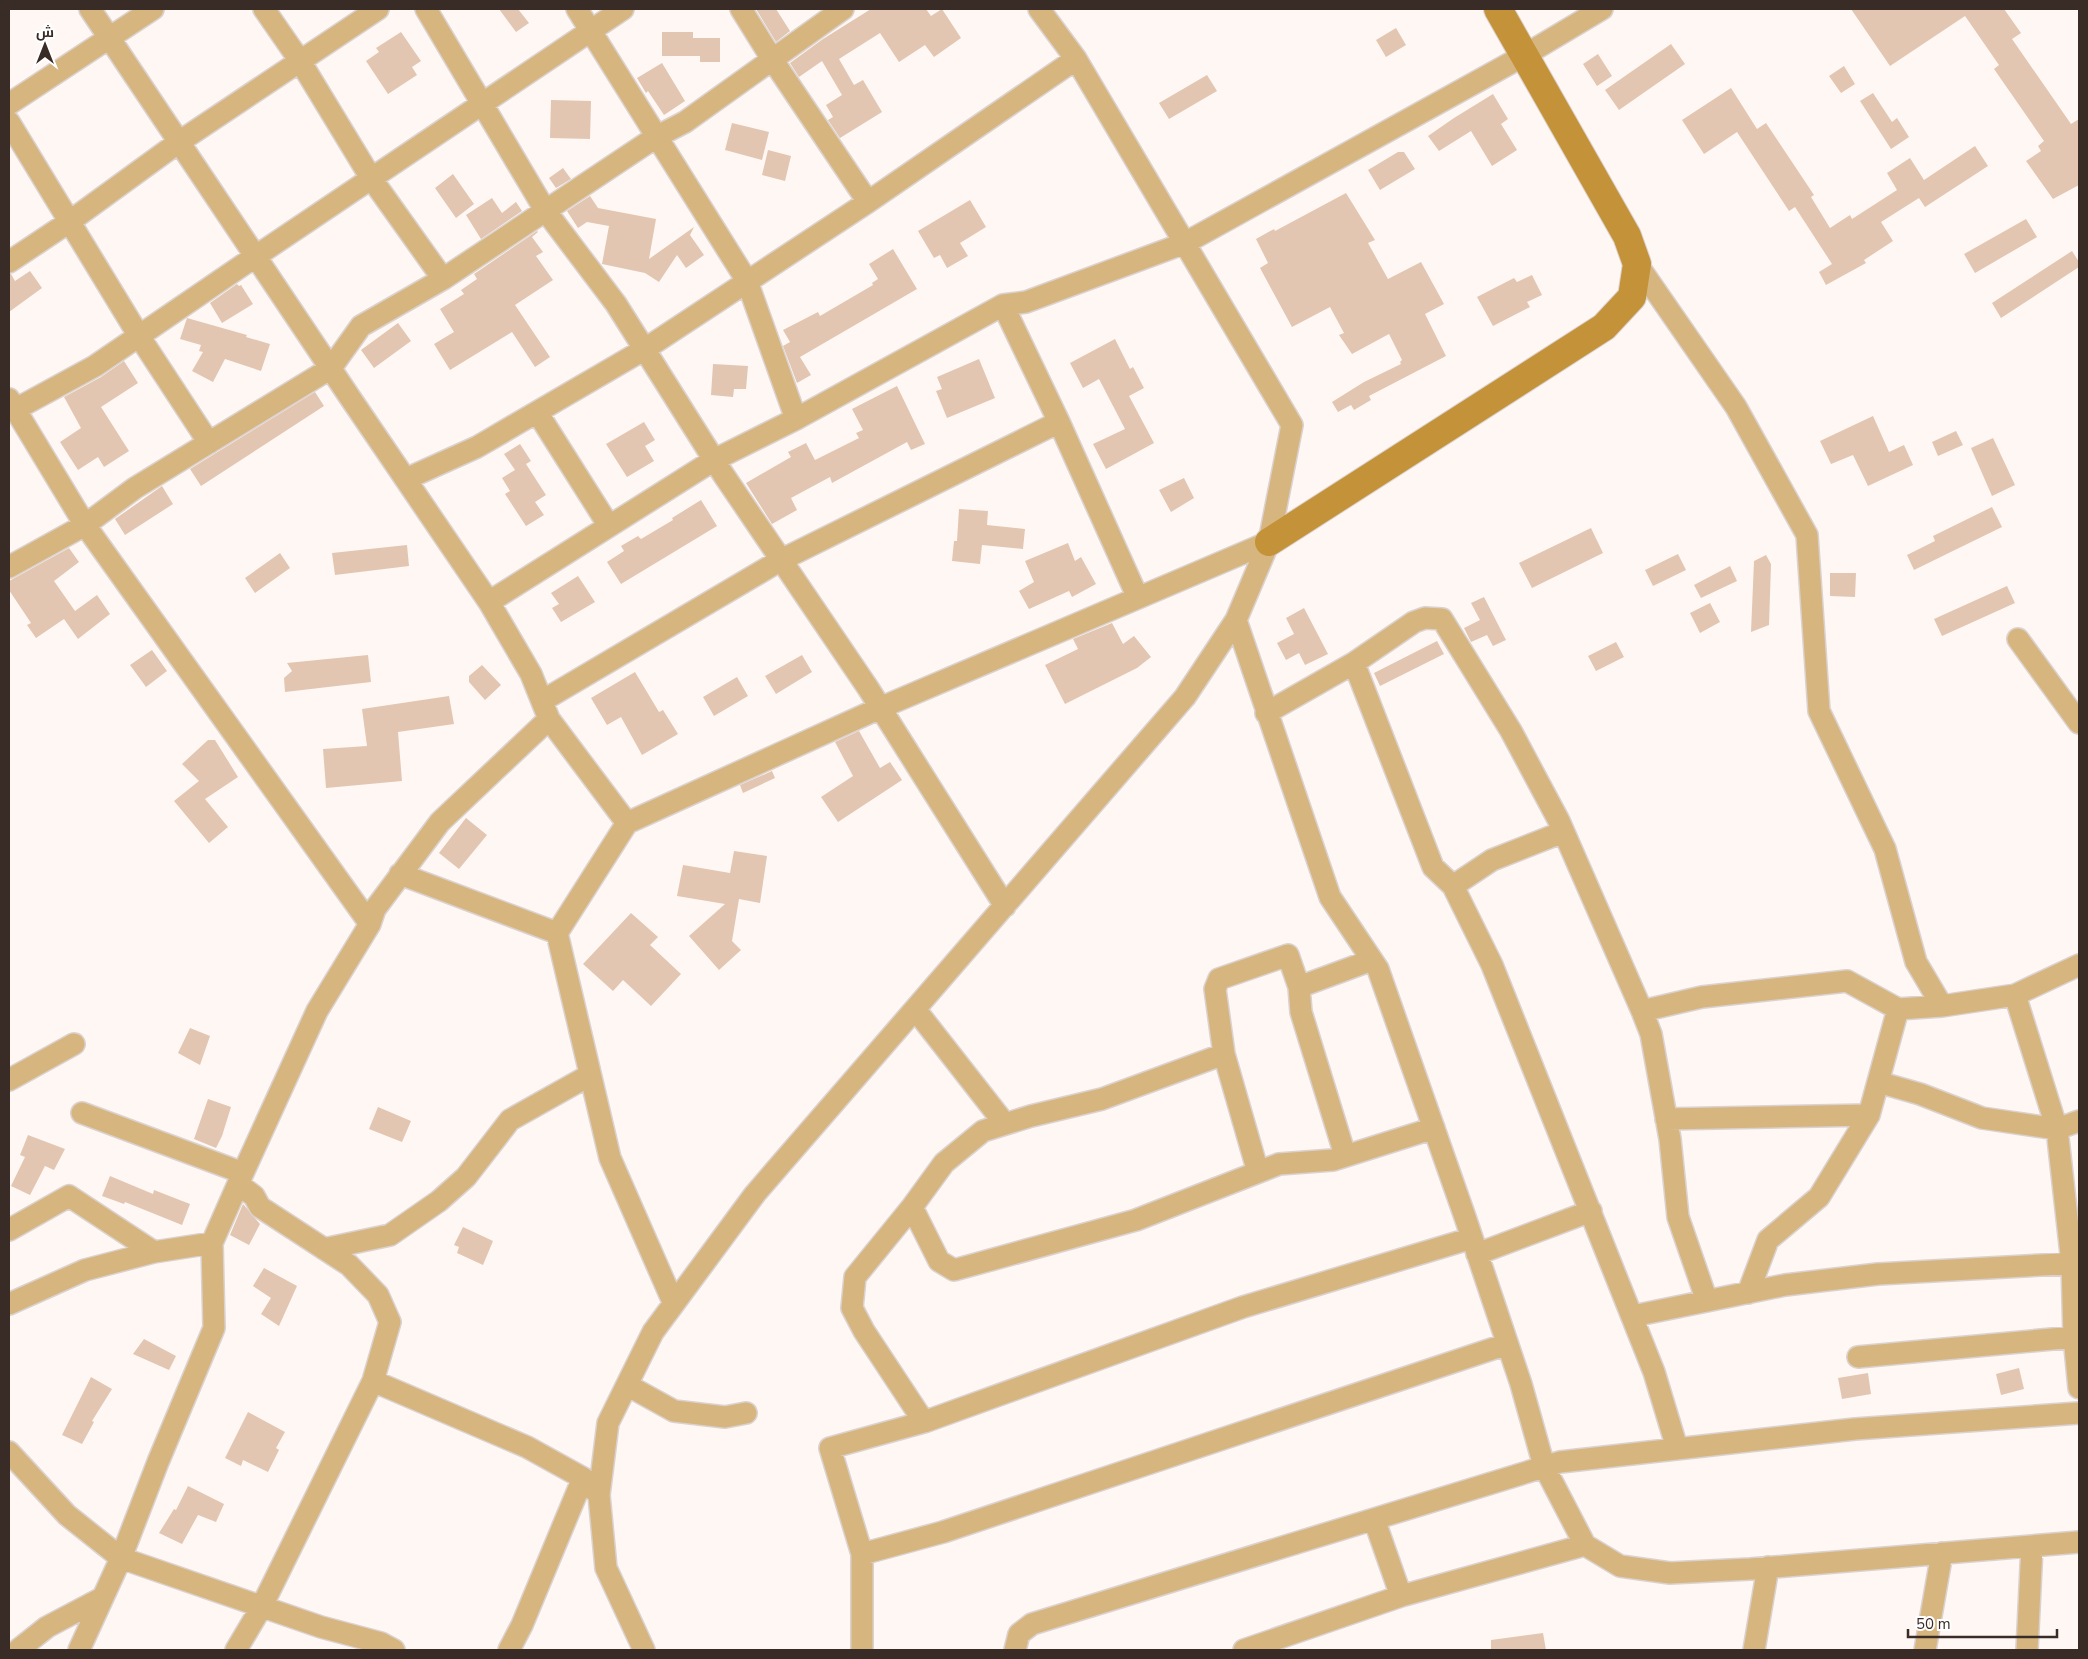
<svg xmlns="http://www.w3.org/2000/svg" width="2088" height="1659" font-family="'Nunito Sans',Cairo,sans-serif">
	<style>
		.building { fill: #e2c6b1 }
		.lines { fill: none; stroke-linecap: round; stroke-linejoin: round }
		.street-casing { stroke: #dbd2cf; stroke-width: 24 }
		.secondary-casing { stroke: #dbd2cf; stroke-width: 30 }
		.street { stroke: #d6b57f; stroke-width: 21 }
		.secondary { stroke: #c49238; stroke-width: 28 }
	</style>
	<rect width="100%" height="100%" fill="#fef7f4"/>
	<path class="building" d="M499 9H518L529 23 516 32Z
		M756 9H776L790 31 776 42Z
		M871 9H926L931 16 942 9 961 38 934 57 925 45 899 62 880 33 839 59 854 85 863 80 882 112 840 138 828 120 833 117 826 105 842 95 822 61 799 77 790 63 823 39Z
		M1851 9H2004L2021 33 2012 39 2071 124 2079 119V185L2053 199 2026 161 2041 151 2038 146 2044 141 1994 69 1999 65 1965 16 1890 66Z
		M1396 28 1406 45 1386 57 1376 40Z
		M401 32 421 61 412 67 417 75 388 94 366 61 379 52 376 48Z
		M662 32H693V38H720V62H700V56H662Z
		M1671 44 1685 64 1619 110 1605 90Z
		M1598 54 1612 76 1597 86 1583 64Z
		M662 63 685 101 664 115 648 91 646 93 637 78Z
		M1844 66 1855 84 1841 93 1829 76Z
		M1207 75 1217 91 1169 119 1159 103Z
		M1731 88 1757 129 1766 123 1814 195 1811 197 1830 228 1850 215 1852 219 1897 190 1887 173 1910 158 1924 180 1975 146 1988 166 1925 207 1919 198 1881 222 1893 241 1864 260 1866 263 1826 285 1819 272 1832 264 1795 207 1789 211 1737 132 1704 154 1682 120Z
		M1873 93 1892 122 1897 118 1909 137 1891 149 1860 101Z
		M1493 94 1508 119 1501 124 1517 150 1492 166 1471 131 1439 151 1428 136 1454 118Z
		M551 100 591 101 590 139 550 138Z
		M732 123 769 132 762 160 725 150Z
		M768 150 791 156 785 181 762 175Z
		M1398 152H1404L1415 169 1380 190 1368 170Z
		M563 168 571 179 556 188 549 178Z
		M453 174 474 204 456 218 435 188Z
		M1346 193 1375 240 1368 243 1388 279 1421 262 1444 304 1425 314 1446 356 1369 396 1371 400 1354 410 1351 405 1338 412 1332 402 1364 382 1401 364 1400 362 1402 360 1389 334 1352 354 1339 335 1344 333 1330 307 1292 327 1260 268 1268 263 1256 239 1274 229 1275 231Z
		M590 196 598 208 656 219 649 259 694 227 690 235 704 255 686 268 677 255 659 282 645 273 602 264 609 226 587 222 578 228 567 211Z
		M492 198 502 213 516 202 522 211 481 239 466 215Z
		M970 200 986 227 960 243 968 256 947 268 940 255 934 258 918 231Z
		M2026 219 2037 237 1975 273 1964 254Z
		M537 231 538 232 532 237 543 252 536 256 553 280 515 305 550 357 535 367 512 332 450 370 434 344 454 332 440 309 464 294 461 290 477 279 474 274Z
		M893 249 917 289 800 357 811 375 797 383 783 346 790 342 783 330 818 312 820 316 873 285 872 283 878 279 869 264Z
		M2072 251 2079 262V267L2001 318 1992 303Z
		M30 271 42 288 9 312V274H11L15 281Z
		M1532 275 1542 295 1527 302 1530 307 1493 326 1477 297 1514 278 1517 282Z
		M237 284 239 286 241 285 253 304 222 323 210 303Z
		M187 318 247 335 246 337 270 344 261 371 225 359 213 382 192 371 203 352 199 351 201 345 180 339Z
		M398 323 411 341 374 368 361 350Z
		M1115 339 1130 369 1133 367 1144 388 1129 396 1154 443 1106 469 1093 444 1125 429 1099 379 1083 388 1070 363Z
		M979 359 995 398 947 418 936 391 942 389 937 377Z
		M124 361 138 383 101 407 129 451 104 467 98 457 78 470 60 442 81 428 64 397 101 377Z
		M713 364 748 366 746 389H734L733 397 711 395Z
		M897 386 925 444 911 450 907 442 832 483 830 477 791 498 797 510 772 524 746 483 791 457 788 452 806 443 815 460 859 438 856 433 863 430 852 409Z
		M315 392 324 406 201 486 190 469Z
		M1873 416 1889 452 1904 445 1913 465 1868 486 1853 455 1831 464 1820 441Z
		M644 422 655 440 645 446 654 461 627 477 606 444Z
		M1956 431 1963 445 1938 456 1932 442Z
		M1993 438 2015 485 1992 496 1971 448Z
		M520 444 531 461 526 464 546 495 535 502 544 515 526 526 505 494 510 491 502 478 515 470 504 454Z
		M1184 478 1194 498 1171 512 1159 490Z
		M162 486 173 504 125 535 115 519Z
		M701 500 717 526 621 584 607 562 624 551 621 546 638 536 641 539 673 520 672 518Z
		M1992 507 2002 527 1914 570 1907 555 1935 541 1933 536Z
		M959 509 988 511 987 525 1025 529 1023 549 982 545 980 564 952 561 954 541H957Z
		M1591 528 1603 553 1532 588 1519 563Z
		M1068 543 1075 561 1081 557 1096 584 1072 597 1069 591 1029 609 1019 591 1034 582 1025 561Z
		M407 545 409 566 335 575 332 553Z
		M69 548 79 562 54 581 75 611 97 595 110 614 78 639 64 619 36 638 27 625 31 623 9 590V581Z
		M280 553 290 568 255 593 245 578Z
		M1678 554 1686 570 1653 586 1645 570Z
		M1766 555 1771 564 1769 625 1751 632 1754 561Z
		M1730 566 1737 581 1701 598 1694 585Z
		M1830 573H1856L1855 597 1830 596Z
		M578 576 595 602 561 622 552 608 559 604 551 593Z
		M2007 586 2015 603 1942 636 1934 619Z
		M1484 597 1506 640 1493 646 1487 635 1471 642 1464 628 1480 620 1471 603Z
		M1710 603 1720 622 1700 633 1690 613Z
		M1304 608 1328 654 1305 665 1299 653 1286 660 1277 643 1294 634 1286 618Z
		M1112 623 1123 644 1134 636 1151 657 1137 668 1065 704 1045 665 1078 649 1073 639Z
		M1437 641 1444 654 1380 686 1374 673Z
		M1616 642 1624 657 1596 671 1588 656Z
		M152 650 167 671 146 687 130 665Z
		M368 655 371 682 285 692 284 678 292 671 287 663Z
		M802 655 812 672 776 694 765 676Z
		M482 665 501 685 485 700 469 682V676Z
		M635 672 659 712 663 710 678 734 642 755 621 717 607 725 591 698Z
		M737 677 748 696 714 716 703 697Z
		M449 696 454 724 398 732 402 781 326 788 323 749 367 746 362 709Z
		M859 731 880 768 890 762 902 780 838 822 821 797 853 776 835 742Z
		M208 740H215L238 777 205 799 228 827 209 843 174 801 199 781 182 764Z
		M772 771 775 778 743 793 740 785Z
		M466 818 487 835 459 869 439 853Z
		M734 851 767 856 760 903 739 899 732 941 741 950 719 970 689 936 725 904 677 896 683 865 730 873Z
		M631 913 658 937 650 945 681 974 651 1006 623 980 613 991 583 964Z
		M190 1028 210 1036 200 1065 178 1053Z
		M208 1099 231 1107 222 1136 216 1148 194 1139Z
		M378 1107 411 1121 402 1142 369 1129Z
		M28 1135 65 1149 54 1170 45 1166 30 1195 11 1186 25 1157 20 1155Z
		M110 1176 153 1194 154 1190 190 1204 182 1225 125 1202 124 1204 102 1196Z
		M243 1204 260 1224 249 1245 230 1235Z
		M463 1227 493 1241 483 1265 457 1253 459 1247 454 1245Z
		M264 1268 297 1286 279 1326 261 1314 271 1298 253 1286Z
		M144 1339 176 1356 169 1370 133 1354Z
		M2019 1368 2024 1389 2001 1395 1996 1374Z
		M1868 1373 1871 1394 1842 1399 1838 1378Z
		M91 1377 112 1389 92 1421 94 1422 82 1444 62 1435Z
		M248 1412 285 1432 276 1448 279 1450 268 1472 243 1460 241 1466 225 1458Z
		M188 1486 224 1504 216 1522 198 1515 182 1544 159 1533 174 1509 176 1510Z
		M1543 1633 1546 1650H1491V1640Z"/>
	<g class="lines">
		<defs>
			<path id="street" d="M90 9 351 399 489 602 531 674 549 719 627 823
				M264 9 300 61 371 178 443 279
				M426 9 545 210 616 304 723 474 868 688 1005 906
				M577 9 747 281 796 419
				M741 9 772 59 868 202
				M9 104 153 9
				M9 122 139 336 209 443
				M9 262 69 222 179 142 378 9
				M1637 264 1736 407 1807 535 1819 711 1885 849 1916 962 1942 1006
				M1003 305 1059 422 1138 598
				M9 399 85 525 370 924
				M16 409 95 366 256 256 623 9
				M537 412 609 526
				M406 479 477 447 645 349 868 202 1076 59
				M9 567 85 525 135 488 331 368 361 326 443 279 656 137 685 122 843 9
				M489 602 714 460 796 419 1003 305 1026 302 1185 243 1525 55 1602 9
				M1236 620 1330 897 1378 969 1465 1217 1521 1384 1544 1466 1585 1545 1620 1566 1670 1573 1750 1569 2079 1542
				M2018 639 2079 723
				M542 701 781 560 1059 422
				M1266 713 1354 663
				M549 719 440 822 375 909 370 924 317 1011 238 1184 254 1196 260 1207 349 1265 378 1295 390 1322 373 1381 527 1447 583 1478 599 1495
				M400 874 557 933 627 823 880 708 1269 542
				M1453 886 1492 860 1563 832
				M557 933 610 1158 674 1304
				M1299 987 1372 960
				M2015 995 2057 1129 2072 1263 2074 1337 2079 1388
				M915 1009 1005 1124
				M1642 1011 1702 997 1847 981 1898 1009 1942 1006 2015 995 2079 965
				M1224 1054 1102 1099 1031 1116 983 1131 944 1163 912 1207 939 1261 954 1270 1136 1220 1279 1164 1333 1160 1434 1128
				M9 1080 74 1044
				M1878 1082 1920 1094 1982 1118 2057 1129 2079 1121
				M82 1113 243 1173
				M1666 1119 1869 1115
				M1258 1172 1224 1054 1215 989 1219 979 1288 955 1299 987 1301 1012 1345 1155
				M912 1207 855 1277 852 1308 864 1331 924 1422
				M9 1230 69 1196 154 1252
				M324 1249 390 1235 439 1201 466 1177 510 1120 590 1075
				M1477 1254 1591 1211
				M1748 1293 1768 1240 1819 1197 1869 1115 1898 1009
				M9 1304 85 1270 154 1252 212 1243
				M1633 1316 1785 1285 1878 1274 2079 1263
				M1858 1357 2074 1337
				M627 1385 674 1411 725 1417 746 1413
				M1677 1448 1654 1372 1492 965 1453 886 1433 867 1354 663 1414 622 1425 618 1442 619 1511 731 1559 821 1642 1011 1651 1034 1670 1139 1678 1217 1707 1301
				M9 1452 67 1515 121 1558 321 1627 381 1643 394 1650
				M1374 1519 1401 1596
				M862 1554 943 1532 1507 1344
				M18 1650 47 1627 102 1598
				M79 1650 121 1558 158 1462 214 1328 212 1243 238 1184
				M236 1650 262 1606 373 1381
				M509 1650 522 1625 583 1478
				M644 1650 606 1568 599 1495 608 1423 653 1332 755 1194 1185 697 1236 620 1269 542 1292 425 1076 59 1039 9
				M862 1650V1554L830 1448 924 1422 1243 1307 1472 1238
				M1015 1650 1019 1634 1032 1624 1560 1462 1855 1429 2079 1413
				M1244 1650 1401 1596 1585 1545
				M1754 1650 1768 1567
				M1925 1650 1942 1553
				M2027 1650 2032 1546"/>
			<path id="secondary" d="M1269 542 1604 327 1632 297 1637 264 1627 236 1498 9"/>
		</defs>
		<use href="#street" class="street-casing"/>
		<use href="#secondary" class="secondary-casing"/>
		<use href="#street" class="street"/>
		<use href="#secondary" class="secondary"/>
	</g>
	<rect width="2088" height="1659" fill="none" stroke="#392c27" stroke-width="20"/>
	<g transform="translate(45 45)" stroke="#ffffff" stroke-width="4" paint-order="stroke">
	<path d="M0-4L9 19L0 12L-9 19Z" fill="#392c27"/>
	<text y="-8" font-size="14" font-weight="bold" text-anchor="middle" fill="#392c27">ش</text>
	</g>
	<path d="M1908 1629v8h149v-8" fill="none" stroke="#392c27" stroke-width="2.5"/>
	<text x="1916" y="1629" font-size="15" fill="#392c27" stroke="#ffffff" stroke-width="4" paint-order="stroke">50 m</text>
</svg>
